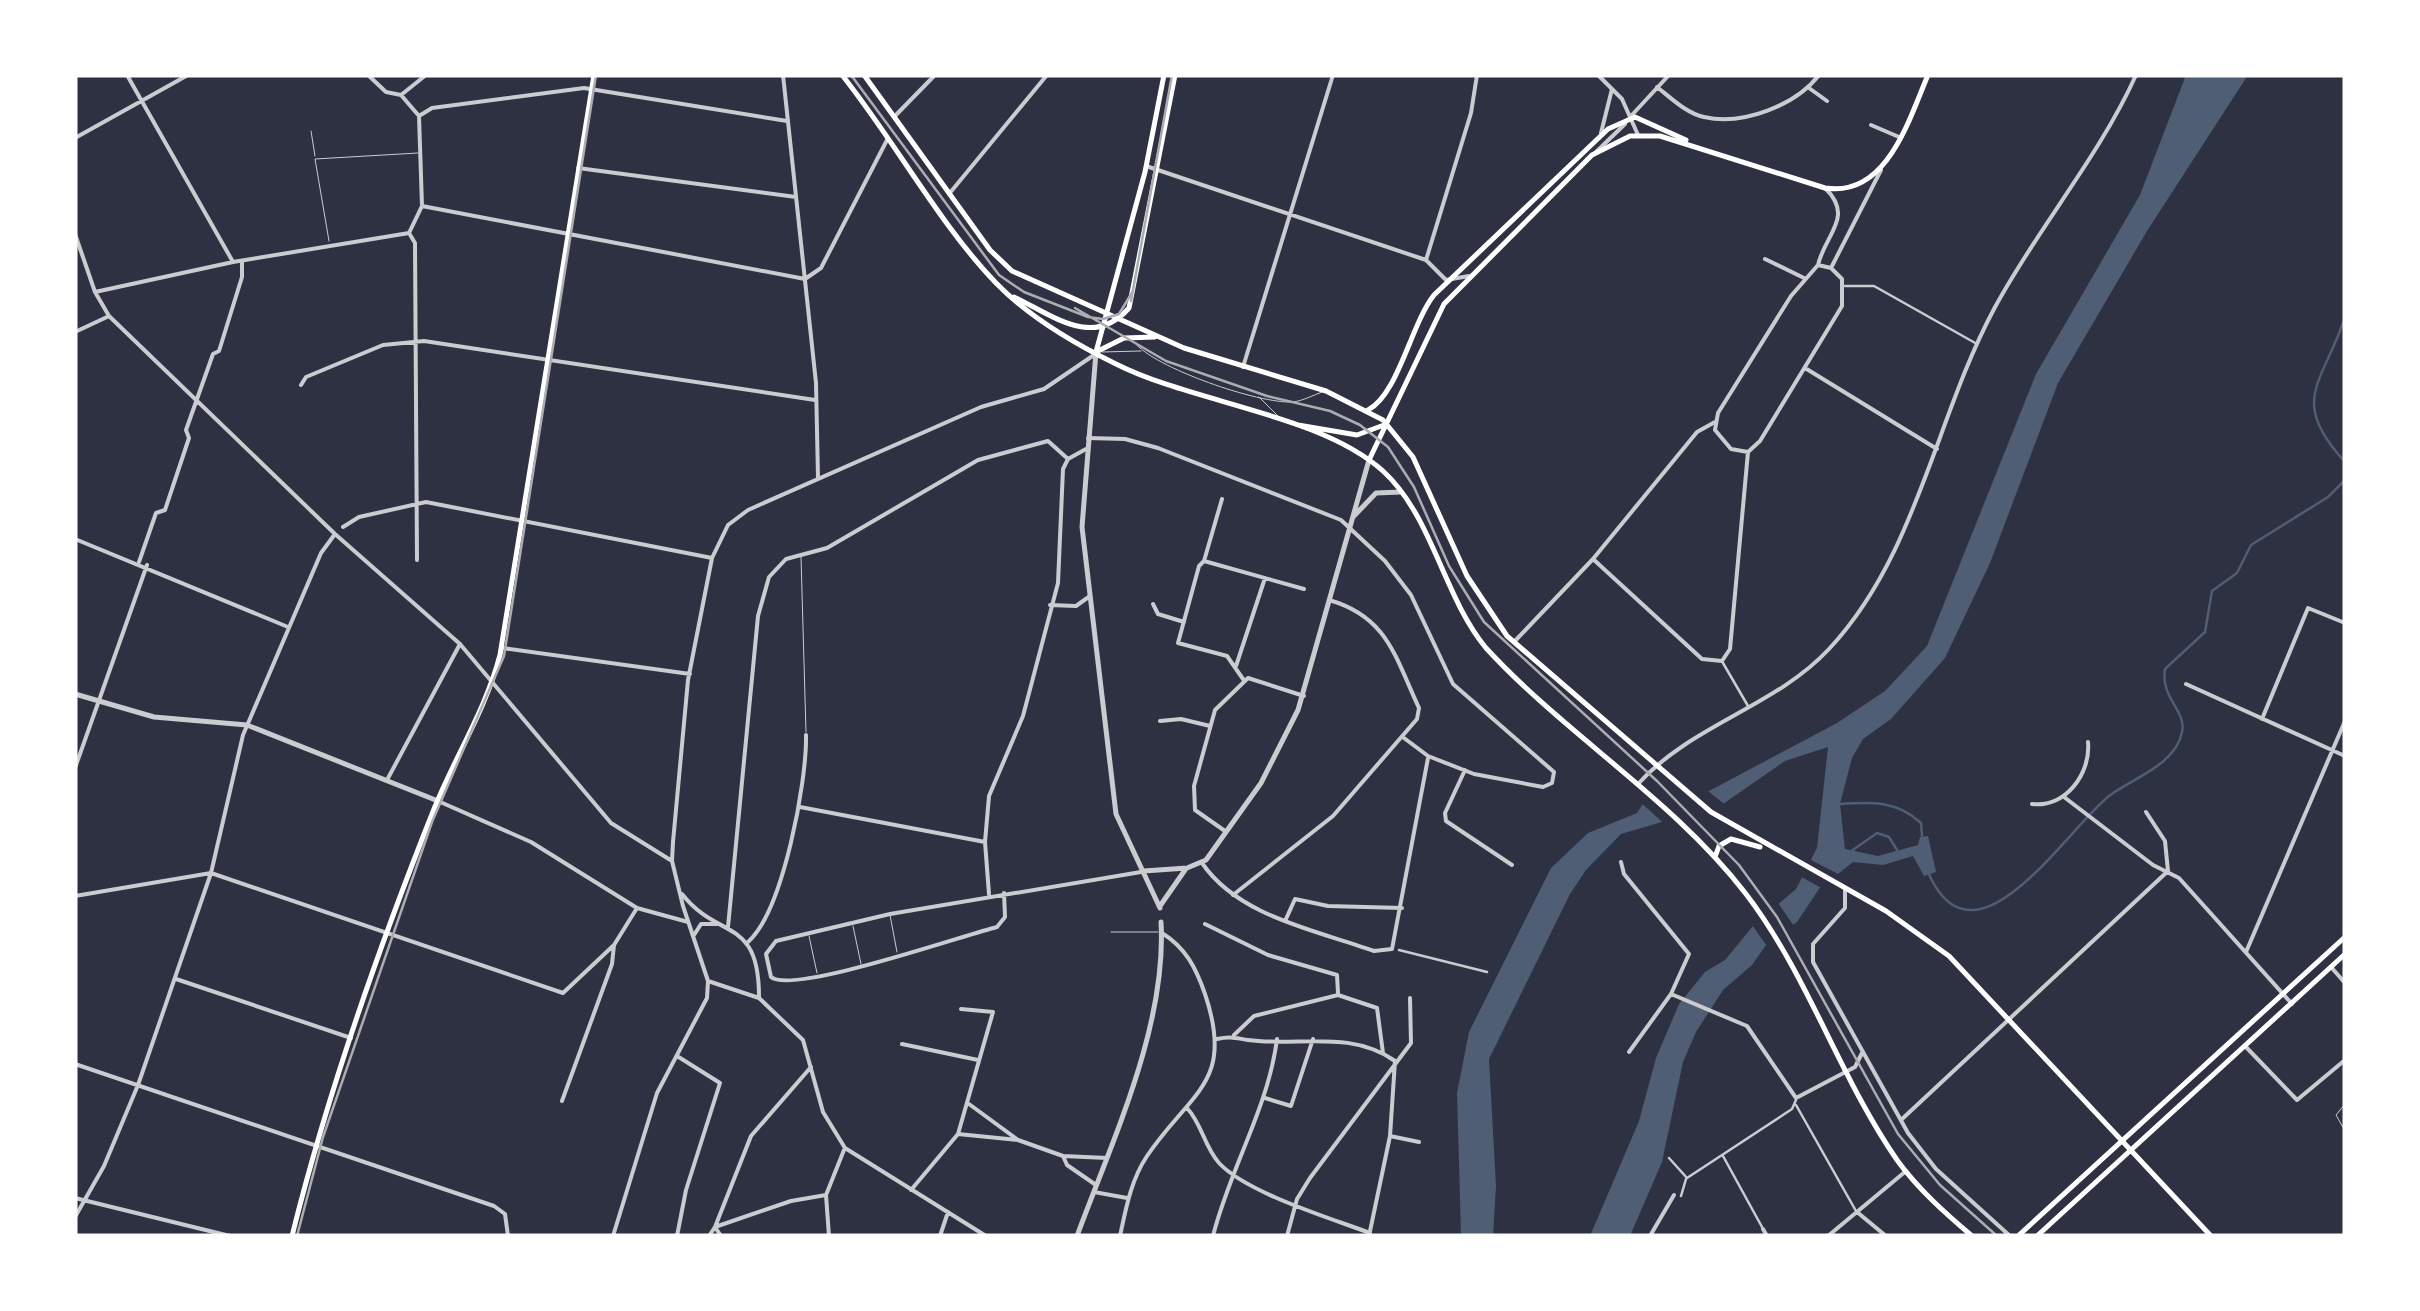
<svg xmlns="http://www.w3.org/2000/svg" width="2420" height="1311" font-family="'Open Sans',sans-serif">
	<style>
		.water { fill: #4f5d75 }
		.pier { fill: #2d3142 }
		.lines { fill: none; stroke-linecap: round; stroke-linejoin: round }
		.stream { stroke: #4f5d75; stroke-width: 2.5 }
		.service { stroke: #caccd0; stroke-width: 1 }
		.pedestrian { stroke: #caccd0; stroke-width: 2.5 }
		.minor { stroke: #caccd0; stroke-width: 4 }
		.tertiary { stroke: #caccd0; stroke-width: 5 }
		.secondary { stroke: #fff; stroke-width: 5 }
		.tram { stroke: #abadb3; stroke-width: 2.5 }
	</style>
	<rect width="100%" height="100%" fill="#2d3142"/>
	<path class="water" d="M2186 75H2248L2147 231 2058 383 1990 563 1945 658 1891 719 1863 739 1852 758 1840 804 1845 849 1878 856 1918 845 1920 837 1928 836 1936 872 1924 876 1913 856 1883 865 1853 862 1819 889 1797 922 1766 945 1752 965 1723 990 1696 1032 1683 1062 1662 1162 1630 1236H1590L1639 1121 1656 1058 1679 1004 1705 972 1725 960 1753 926 1796 889 1817 848 1828 747 1785 761 1723 804 1621 834 1586 870 1570 894 1489 1059 1496 1186 1493 1236H1461L1457 1093 1469 1032 1551 868 1588 833 1637 813 1644 802 1709 791 1837 723 1885 691 1927 646 2036 374 2140 195Z"/>
	<path class="pier" d="M1703 787 1728 807 1668 827 1639 801Z
		M1805 857 1844 877 1825 890 1798 875Z
		M1776 900 1796 929 1769 949 1750 922Z"/>
	<g class="lines">
		<path class="stream" d="M2345 317C2323 384 2288 400 2345 462
			M1839 804C1871 802 1896 800 1921 823L1922 836
			M1850 852 1877 833 1889 837 1897 850
			M1928 872C1974 979 2066 830 2109 796 2131 779 2176 765 2182 732 2187 711 2160 698 2165 669L2205 632 2212 591 2237 573 2251 545 2328 497 2345 480"/>
		<path class="service" d="M311 131 315 156
			M329 241 315 159 418 153
			M1134 342C1154 368 1259 404 1293 402 1302 401 1314 395 1322 392
			M1102 352 1141 351
			M1259 397 1279 417
			M801 557 806 732
			M890 915 897 952
			M853 926 861 964
			M1111 932H1158
			M809 936 817 973
			M2345 1104 2336 1115 2345 1131"/>
		<path class="pedestrian" d="M1845 286H1874L1977 344
			M1723 663 1748 706
			M1399 950 1487 972
			M1796 1105 1856 1211
			M1723 1156 1762 1227
			M1669 1158 1687 1178 1792 1109 1796 1100
			M1681 1196 1686 1179"/>
		<path class="minor" d="M127 75 233 262
			M368 75 386 92 401 95 426 75
			M783 75 816 383 818 478
			M1598 75 1622 99 1638 135
			M1657 87C1671 98 1686 113 1704 117 1743 126 1796 105 1819 75
			M1809 88 1827 101
			M401 95 419 116 422 206 409 233 415 243 417 560
			M419 116 432 108 584 88 787 121
			M1631 116 1669 75
			M894 117 935 75
			M1871 125 1899 137
			M1601 133 1612 89
			M75 138 188 75
			M1596 152 1625 124
			M1146 166 1426 260 1446 280 1469 276
			M578 168 796 197
			M949 194 1047 75
			M422 206 805 279
			M75 234 95 292 109 316 335 534 460 644 611 823 672 861
			M1765 259 1804 278
			M1426 260 1471 113 1477 75
			M1818 265 1831 268 1842 279V306L1760 441 1748 452 1731 449 1715 430 1718 413 1791 296Z
			M1818 265C1825 234 1855 217 1825 188
			M1831 268 1881 170
			M805 279 821 268 887 140
			M95 292 233 262 409 233
			M75 332 107 317
			M1243 367 1333 75
			M1805 368 1937 449
			M301 385 306 377 383 345 424 341 815 400
			M1088 438 1125 439 1158 448 1341 520 1385 561 1411 595 1453 684 1554 772 1552 783 1543 787 1474 774 1428 756 1404 738
			M343 527 359 517 426 502 712 558
			M75 539 288 627
			M1593 559 1702 659 1722 661 1730 649 1748 452
			M1204 561 1222 499
			M139 562 156 513 165 510 189 438 186 430 213 354 219 351 242 277V262
			M1153 604 1158 614 1184 622
			M1050 605 1076 606 1090 596
			M1514 642 1593 559 1697 432 1715 422
			M502 648 690 674
			M1236 666 1265 578
			M1243 679 1227 656 1178 643 1199 566 1204 561 1304 589
			M2186 684 2345 756
			M2262 719 2308 608 2345 623
			M1160 721 1181 719 1210 726
			M75 768 147 565
			M1465 770 1445 813 1446 821 1512 865
			M387 780 460 644
			M1638 784C1691 725 1775 707 1829 649 1917 555 1935 419 1994 309 2037 229 2099 157 2136 75
			M2064 797 2153 865 2179 878 2292 1004
			M438 801 531 842 637 908 688 922
			M2032 804C2066 808 2091 773 2088 742
			M800 807 985 842
			M2146 812 2165 841 2168 871
			M1225 831 1195 810 1194 786 1215 710 1248 678 1304 696
			M1621 862 1624 874 1689 954 1671 994 1629 1052
			M1202 863C1239 917 1316 930 1374 951L1392 949 1428 758
			M1845 889V908L1813 944V962L1908 1133 1936 1169 2010 1236
			M1004 893 1005 917 997 927C961 936 792 995 771 977L766 954 776 941 890 914 1141 872
			M682 894C719 941 759 916 759 997
			M989 894 985 842 989 796 1023 716 1058 583 1063 469 1068 459 1086 449
			M1233 895 1333 816 1417 719 1419 708C1395 657 1388 617 1329 600
			M75 896 211 873 563 993 614 945 637 908
			M1286 919 1295 899 1328 906 1402 908
			M1205 924 1268 955 1337 975 1338 993
			M728 927 758 616 769 577 786 559 827 548 978 460 1048 441 1068 459
			M694 935 701 924H717
			M748 942C783 911 807 782 806 735
			M2246 952 2345 721
			M2331 967 2345 983
			M176 979 351 1038
			M708 981 759 998
			M1671 994 1747 1026 1796 1098 1855 1067 1862 1053
			M759 998 803 1040 823 1112 845 1148 986 1236
			M1234 1035 1254 1016 1338 995 1377 1008 1383 1053
			M1217 1039C1231 1036 1235 1038 1248 1040 1296 1047 1350 1029 1395 1061
			M902 1044 978 1060
			M2245 1046 2297 1100 2345 1060
			M75 1064 494 1206 505 1214 508 1236
			M811 1067 751 1136 715 1227 791 1201 826 1195
			M1265 1098 1291 1106 1313 1039
			M562 1101 612 964 614 945
			M1187 1108C1202 1124 1204 1146 1219 1163 1247 1193 1330 1218 1370 1233
			M1901 1120 2168 871
			M958 1134 1018 1140 969 1104
			M1390 1136 1419 1142
			M1018 1140 1063 1156
			M1096 1185 1067 1165 1063 1156 1107 1158
			M911 1190 958 1134 993 1012 961 1009
			M1094 1192 1127 1198
			M75 1198 230 1236
			M1857 1212 1886 1236
			M75 1217 104 1166 138 1085 211 873 243 735 321 553 335 534
			M1763 1229 1767 1236
			M613 1236 657 1093 707 998 708 981 683 906 672 861 673 842 688 680 712 558 728 525 748 510 981 407 1044 389 1094 355
			M677 1236 686 1190 720 1083 677 1056
			M709 1236 715 1227 721 1236
			M829 1236 826 1195 844 1150
			M940 1236 948 1212
			M1120 1236C1126 1208 1131 1180 1147 1156 1191 1091 1235 1083 1205 994 1196 968 1186 948 1162 933
			M1213 1236C1230 1168 1268 1109 1277 1039
			M1287 1236 1297 1199 1310 1178 1411 1043 1410 998
			M1369 1236 1390 1136 1395 1061
			M1650 1236 1674 1195
			M1828 1236 1906 1171"/>
		<path class="tertiary" d="M1096 352 1082 527 1116 814 1160 908
			M1353 517 1376 493 1401 492
			M75 694 154 717 247 725 438 801
			M1144 871 1187 868 1206 860 1261 783 1298 710 1369 460
			M1160 906 1185 870
			M1077 1236C1112 1141 1167 1026 1161 922"/>
		<path class="secondary" d="M842 75C894 140 940 225 996 283 1028 316 1075 344 1116 364 1193 403 1320 414 1383 471 1433 517 1443 596 1486 648 1567 736 1673 799 1746 894 1808 975 1839 1076 1897 1160 1918 1189 1945 1213 1972 1236
			M864 75 990 250 1012 271 1184 348 1326 391 1383 420 1413 457 1467 576 1507 636 1711 812 1886 911 1949 956 2211 1236
			M1014 297C1054 316 1093 349 1129 308L1175 75
			M1096 352 1145 172 1164 75
			M1096 352 1124 338 1155 337
			M1368 410C1398 395 1411 324 1434 295L1608 129 1635 117 1686 140
			M1298 425 1357 435 1384 425
			M1369 460 1444 304 1592 155 1630 136H1660L1825 188C1887 198 1909 119 1928 75
			M1715 857 1719 846 1731 839 1760 847
			M292 1236C328 1091 379 947 434 809 455 757 486 709 500 655L594 75
			M2018 1236 2345 937
			M2037 1236 2345 954"/>
		<path class="tram" d="M851 75 999 275 1024 292 1088 317 1103 319 1119 314 1133 291
			M1131 301 1172 75
			M1075 308 1166 361 1267 396 1330 411 1360 425 1388 447 1414 487 1449 566 1484 622 1657 781 1739 865 1777 917 1898 1134 1940 1185 1997 1236
			M297 1236 323 1137 432 822 504 656 596 75"/>
	</g>
	<rect width="2420" height="1311" fill="none" stroke="#ffffff" stroke-width="155"/>
</svg>
